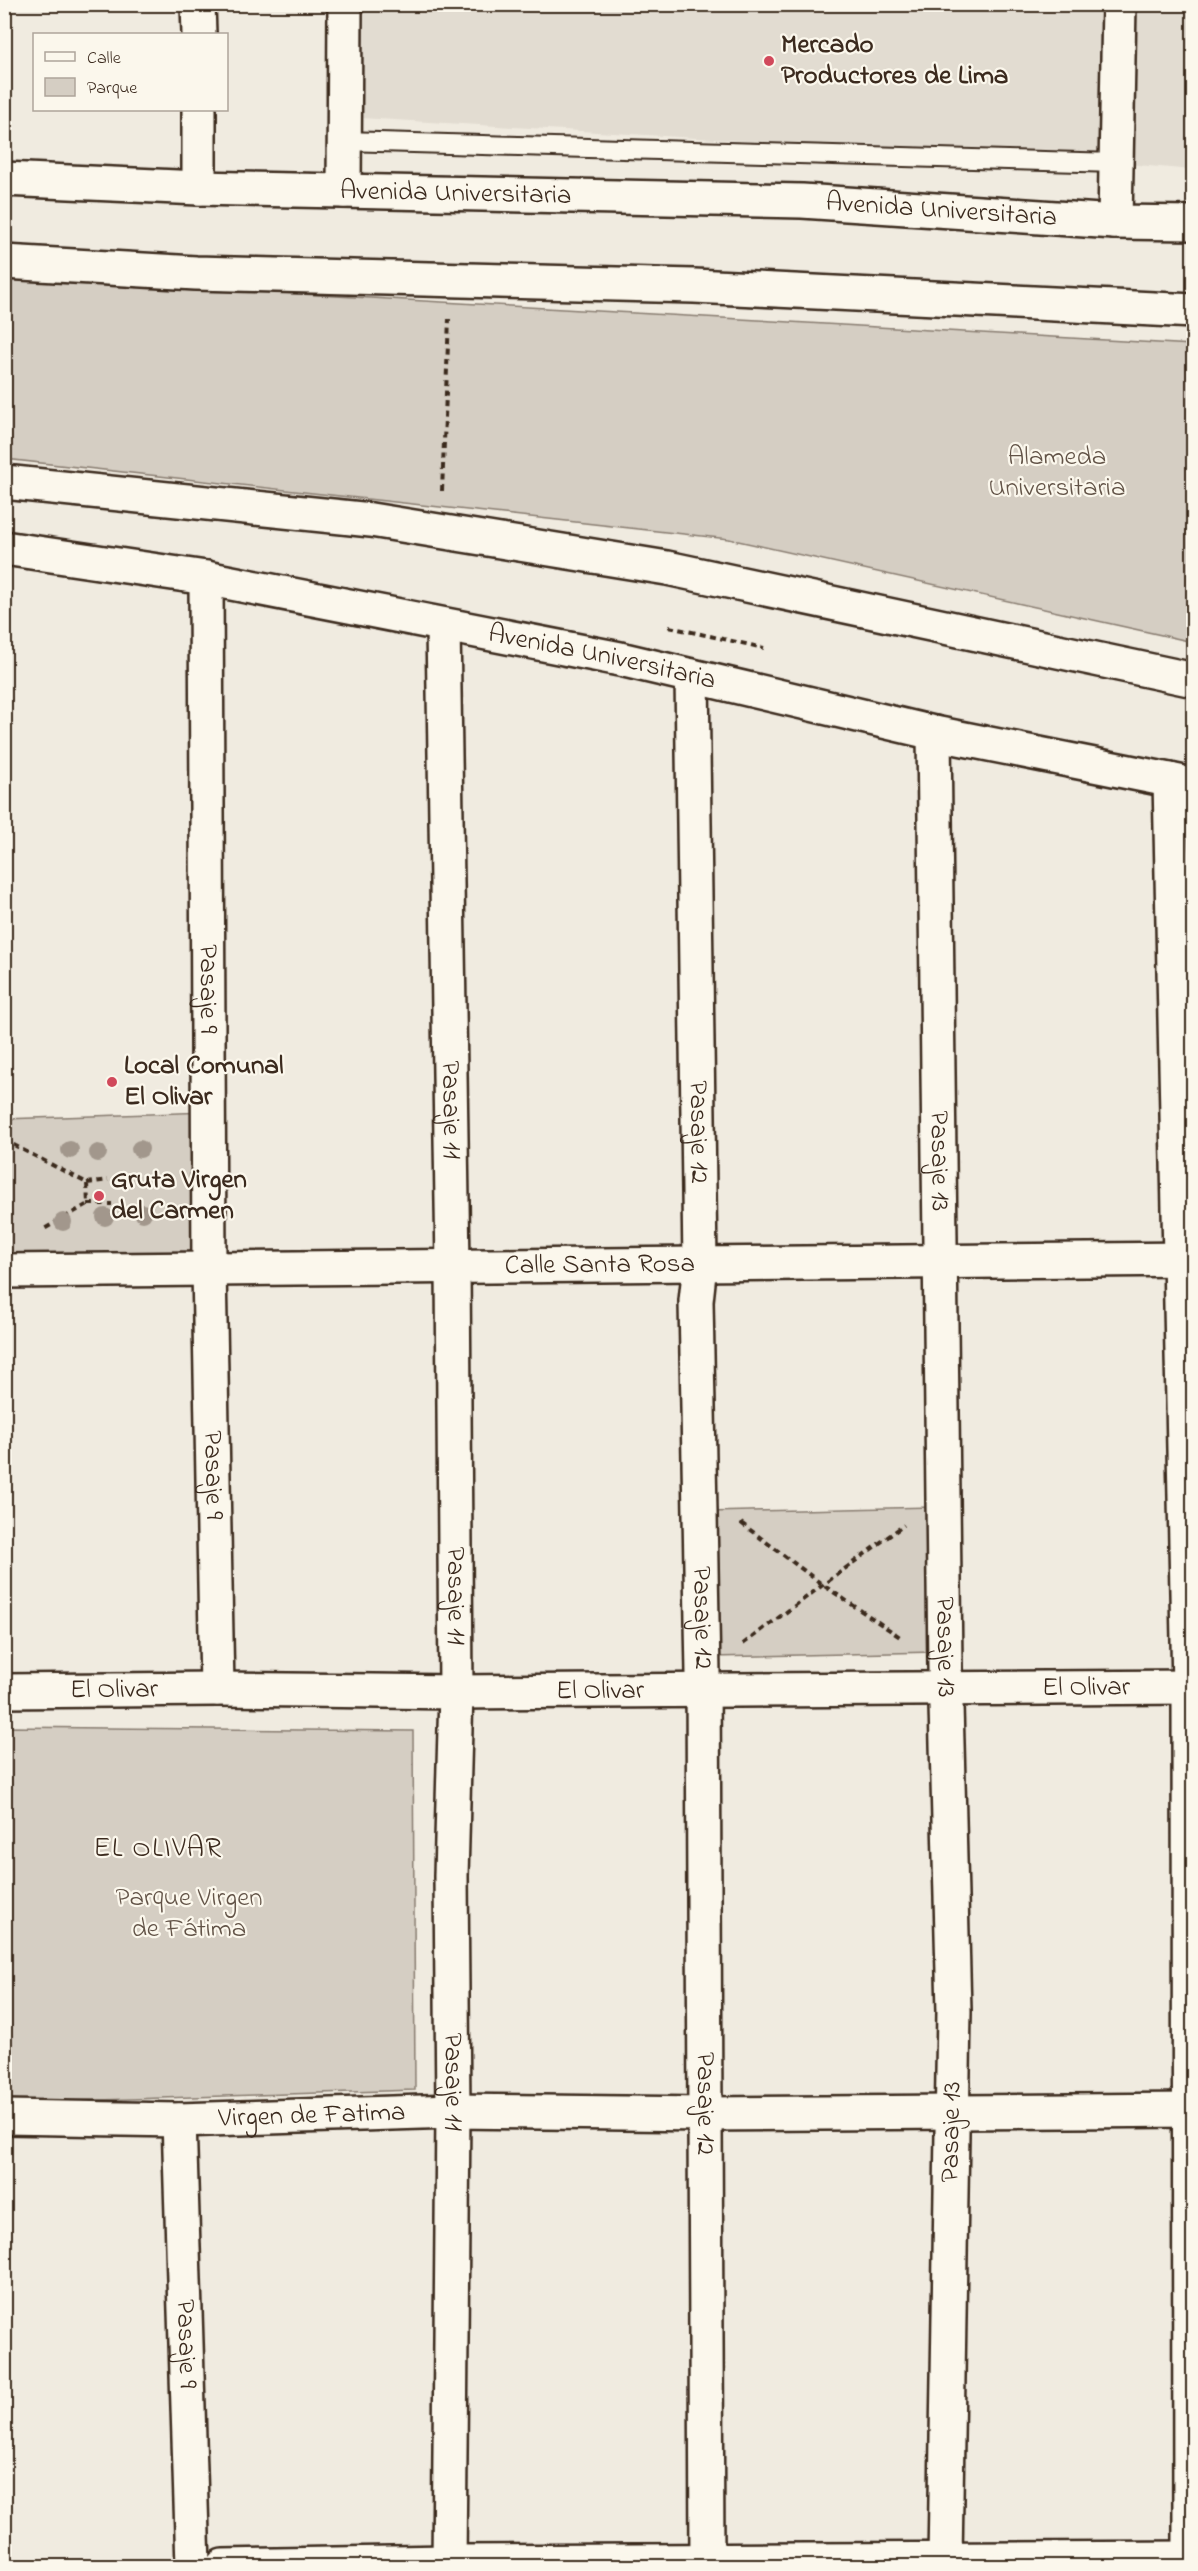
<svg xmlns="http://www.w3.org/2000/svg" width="1198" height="2571" font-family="'Indie Flower',sans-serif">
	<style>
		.built { fill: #e2dcd1 }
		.green { fill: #d5cec3; stroke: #887c70; stroke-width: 1.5 }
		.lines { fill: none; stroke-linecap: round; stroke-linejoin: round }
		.lane-casing { stroke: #3b2a1e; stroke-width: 22 }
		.street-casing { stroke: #3b2a1e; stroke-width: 38 }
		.secondary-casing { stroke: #3b2a1e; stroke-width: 38 }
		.primary-casing { stroke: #3b2a1e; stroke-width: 38 }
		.path { stroke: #3b2a1e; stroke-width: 4; stroke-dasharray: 6 4.5; stroke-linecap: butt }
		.lane { stroke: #fbf7ec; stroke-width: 18 }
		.street { stroke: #fbf7ec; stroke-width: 33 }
		.secondary { stroke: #fbf7ec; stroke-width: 33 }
		.primary { stroke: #fbf7ec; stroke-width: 33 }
		.tree { fill: #a2978c }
		.poi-dot { fill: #d1495b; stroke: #fbf7ec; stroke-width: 2 }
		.labels { text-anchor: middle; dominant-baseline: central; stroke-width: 4.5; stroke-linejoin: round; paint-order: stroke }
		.poi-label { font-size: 27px; font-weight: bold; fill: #3b2a1e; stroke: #fbf7ec; text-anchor: start }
		.street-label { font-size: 27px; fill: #3b2a1e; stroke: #fbf7ec }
		.park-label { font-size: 27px; fill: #625347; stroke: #fbf7ec }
		.neighbourhood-label { font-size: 28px; letter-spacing: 1.5px; fill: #3b2a1e; stroke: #fbf7ec }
	</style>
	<rect width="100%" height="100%" fill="#f0ebe0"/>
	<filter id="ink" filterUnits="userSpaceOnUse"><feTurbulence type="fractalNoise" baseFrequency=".0167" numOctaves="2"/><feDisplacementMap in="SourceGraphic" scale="12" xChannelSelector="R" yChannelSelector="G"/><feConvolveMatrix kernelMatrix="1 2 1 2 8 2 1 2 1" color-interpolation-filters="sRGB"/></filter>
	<g filter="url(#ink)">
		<path class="built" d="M346 5H1193V170L1116 163 344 117Z"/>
		<path class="green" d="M4 277 1193 345V642L729 539 5 459Z
			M208 1112 209 1269 5 1271 4 1119Z
			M933 1507 935 1652 712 1657 709 1512Z
			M4 1727 413 1731 415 2090 5 2103Z"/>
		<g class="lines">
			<defs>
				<path id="lane" d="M344 141 1116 163"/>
				<g id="street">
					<path d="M198 4 199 34"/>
					<path d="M199 110V188"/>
					<path d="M344 191 345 4"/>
					<path d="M1115 222 1119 4"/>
					<path id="s1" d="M206 578 209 1269 217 1689"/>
					<path id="s2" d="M443 627 453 1266 456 1692 451 1876 453 2111 449 2566"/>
					<path id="s3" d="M692 676 700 1264 696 1301 703 1674 707 2561"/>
					<path id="s4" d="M934 733 945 1667 954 2011 945 2560"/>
					<path d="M1170 780 1189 1688 1190 2558"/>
					<path id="s5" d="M4 1271 1194 1259"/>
					<path id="s6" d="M4 1691 217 1689 456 1692 1194 1687"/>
					<path id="s7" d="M4 2117 179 2120 453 2111 705 2114 1194 2110"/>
					<path id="s8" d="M179 2120 193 2566"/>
					<path d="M223 2566 449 2562 1194 2558"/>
				</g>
				<g id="secondary">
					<path id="s9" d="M4 179 199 188 802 201 1115 222 1194 223"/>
					<path id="s10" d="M4 548 206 578 620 659 934 733 1194 785"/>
				</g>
				<path id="primary" d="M4 262 196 273 694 286 1194 311
					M4 482 371 520 667 568 1194 680"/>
			</defs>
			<use href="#lane" class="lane-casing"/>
			<use href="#street" class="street-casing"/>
			<use href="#secondary" class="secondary-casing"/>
			<use href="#primary" class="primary-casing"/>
			<path class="path" d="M442 491 449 319
				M669 627 764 648
				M4 1140 87 1183 88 1204 44 1229
				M87 1183 108 1180
				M88 1204H112
				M741 1523 823 1585 903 1639
				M743 1644 904 1525"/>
			<use href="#lane" class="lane"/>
			<use href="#street" class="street"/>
			<use href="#secondary" class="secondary"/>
			<use href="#primary" class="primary"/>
		</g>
		<g class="tree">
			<circle cx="140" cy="1149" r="9"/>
			<circle cx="70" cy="1150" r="9"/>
			<circle cx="98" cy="1153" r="9"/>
			<circle cx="143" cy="1213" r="9"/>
			<circle cx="105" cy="1217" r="9"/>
			<circle cx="63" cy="1222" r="9"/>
		</g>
	</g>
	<g class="poi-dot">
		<circle cx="769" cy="61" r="6"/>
		<circle cx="112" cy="1082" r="6"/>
		<circle cx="99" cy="1196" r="6"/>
	</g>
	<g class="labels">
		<g class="poi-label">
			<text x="781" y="45">Mercado<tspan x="781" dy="31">Productores de Lima</tspan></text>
			<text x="124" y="1066">Local Comunal<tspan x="124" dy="31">El Olivar</tspan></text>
			<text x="111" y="1180">Gruta Virgen<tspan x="111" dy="31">del Carmen</tspan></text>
		</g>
		<g class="street-label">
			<text stroke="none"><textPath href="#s9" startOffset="452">Avenida Universitaria</textPath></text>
			<text stroke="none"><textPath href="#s9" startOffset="938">Avenida Universitaria</textPath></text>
			<text stroke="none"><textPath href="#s10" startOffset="608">Avenida Universitaria</textPath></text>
			<text stroke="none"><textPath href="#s1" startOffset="411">Pasaje 9</textPath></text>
			<text stroke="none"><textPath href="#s2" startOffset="483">Pasaje 11</textPath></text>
			<text stroke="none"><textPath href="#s3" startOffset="456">Pasaje 12</textPath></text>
			<text stroke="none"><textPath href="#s4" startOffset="428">Pasaje 13</textPath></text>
			<text stroke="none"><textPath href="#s5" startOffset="596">Calle Santa Rosa</textPath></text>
			<text stroke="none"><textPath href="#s1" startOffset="897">Pasaje 9</textPath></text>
			<text stroke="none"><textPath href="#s2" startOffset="969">Pasaje 11</textPath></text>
			<text stroke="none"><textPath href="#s3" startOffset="942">Pasaje 12</textPath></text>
			<text stroke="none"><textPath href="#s4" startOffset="914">Pasaje 13</textPath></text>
			<text stroke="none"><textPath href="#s6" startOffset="1082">El Olivar</textPath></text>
			<text stroke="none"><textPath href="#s6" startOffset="110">El Olivar</textPath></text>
			<text stroke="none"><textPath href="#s6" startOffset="596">El Olivar</textPath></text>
			<text stroke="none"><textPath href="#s2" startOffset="1455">Pasaje 11</textPath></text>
			<text stroke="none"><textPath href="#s3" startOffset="1428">Pasaje 12</textPath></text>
			<text stroke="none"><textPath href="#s7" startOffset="308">Virgen de Fatima</textPath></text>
			<text transform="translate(952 2132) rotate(-89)">Pasaje 13</text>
			<text stroke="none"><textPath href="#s8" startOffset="224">Pasaje 9</textPath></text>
		</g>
		<g class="park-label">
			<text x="1057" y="457">Alameda<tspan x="1057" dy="31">Universitaria</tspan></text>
			<text x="189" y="1898">Parque Virgen<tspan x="189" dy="31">de Fátima</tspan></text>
		</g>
		<g class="neighbourhood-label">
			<text x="158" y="1849">EL OLIVAR</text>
		</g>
	</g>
	<rect width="1198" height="2571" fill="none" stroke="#fbf7ec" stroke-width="24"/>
	<rect x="12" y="12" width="1174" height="2547" fill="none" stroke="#3b2a1e" stroke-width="2" filter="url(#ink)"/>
	<rect x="33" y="33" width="195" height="78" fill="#fbf7ec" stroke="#aea59a" stroke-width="1.5"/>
	<rect x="45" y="52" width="30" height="9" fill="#fbf7ec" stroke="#aea59a" stroke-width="1.5"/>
	<text x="87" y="63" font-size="18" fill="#3b2a1e">Calle</text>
	<rect x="45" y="78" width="30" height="18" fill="#d5cec3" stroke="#aea59a" stroke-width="1.5"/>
	<text x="87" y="93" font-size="18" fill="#3b2a1e">Parque</text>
</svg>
